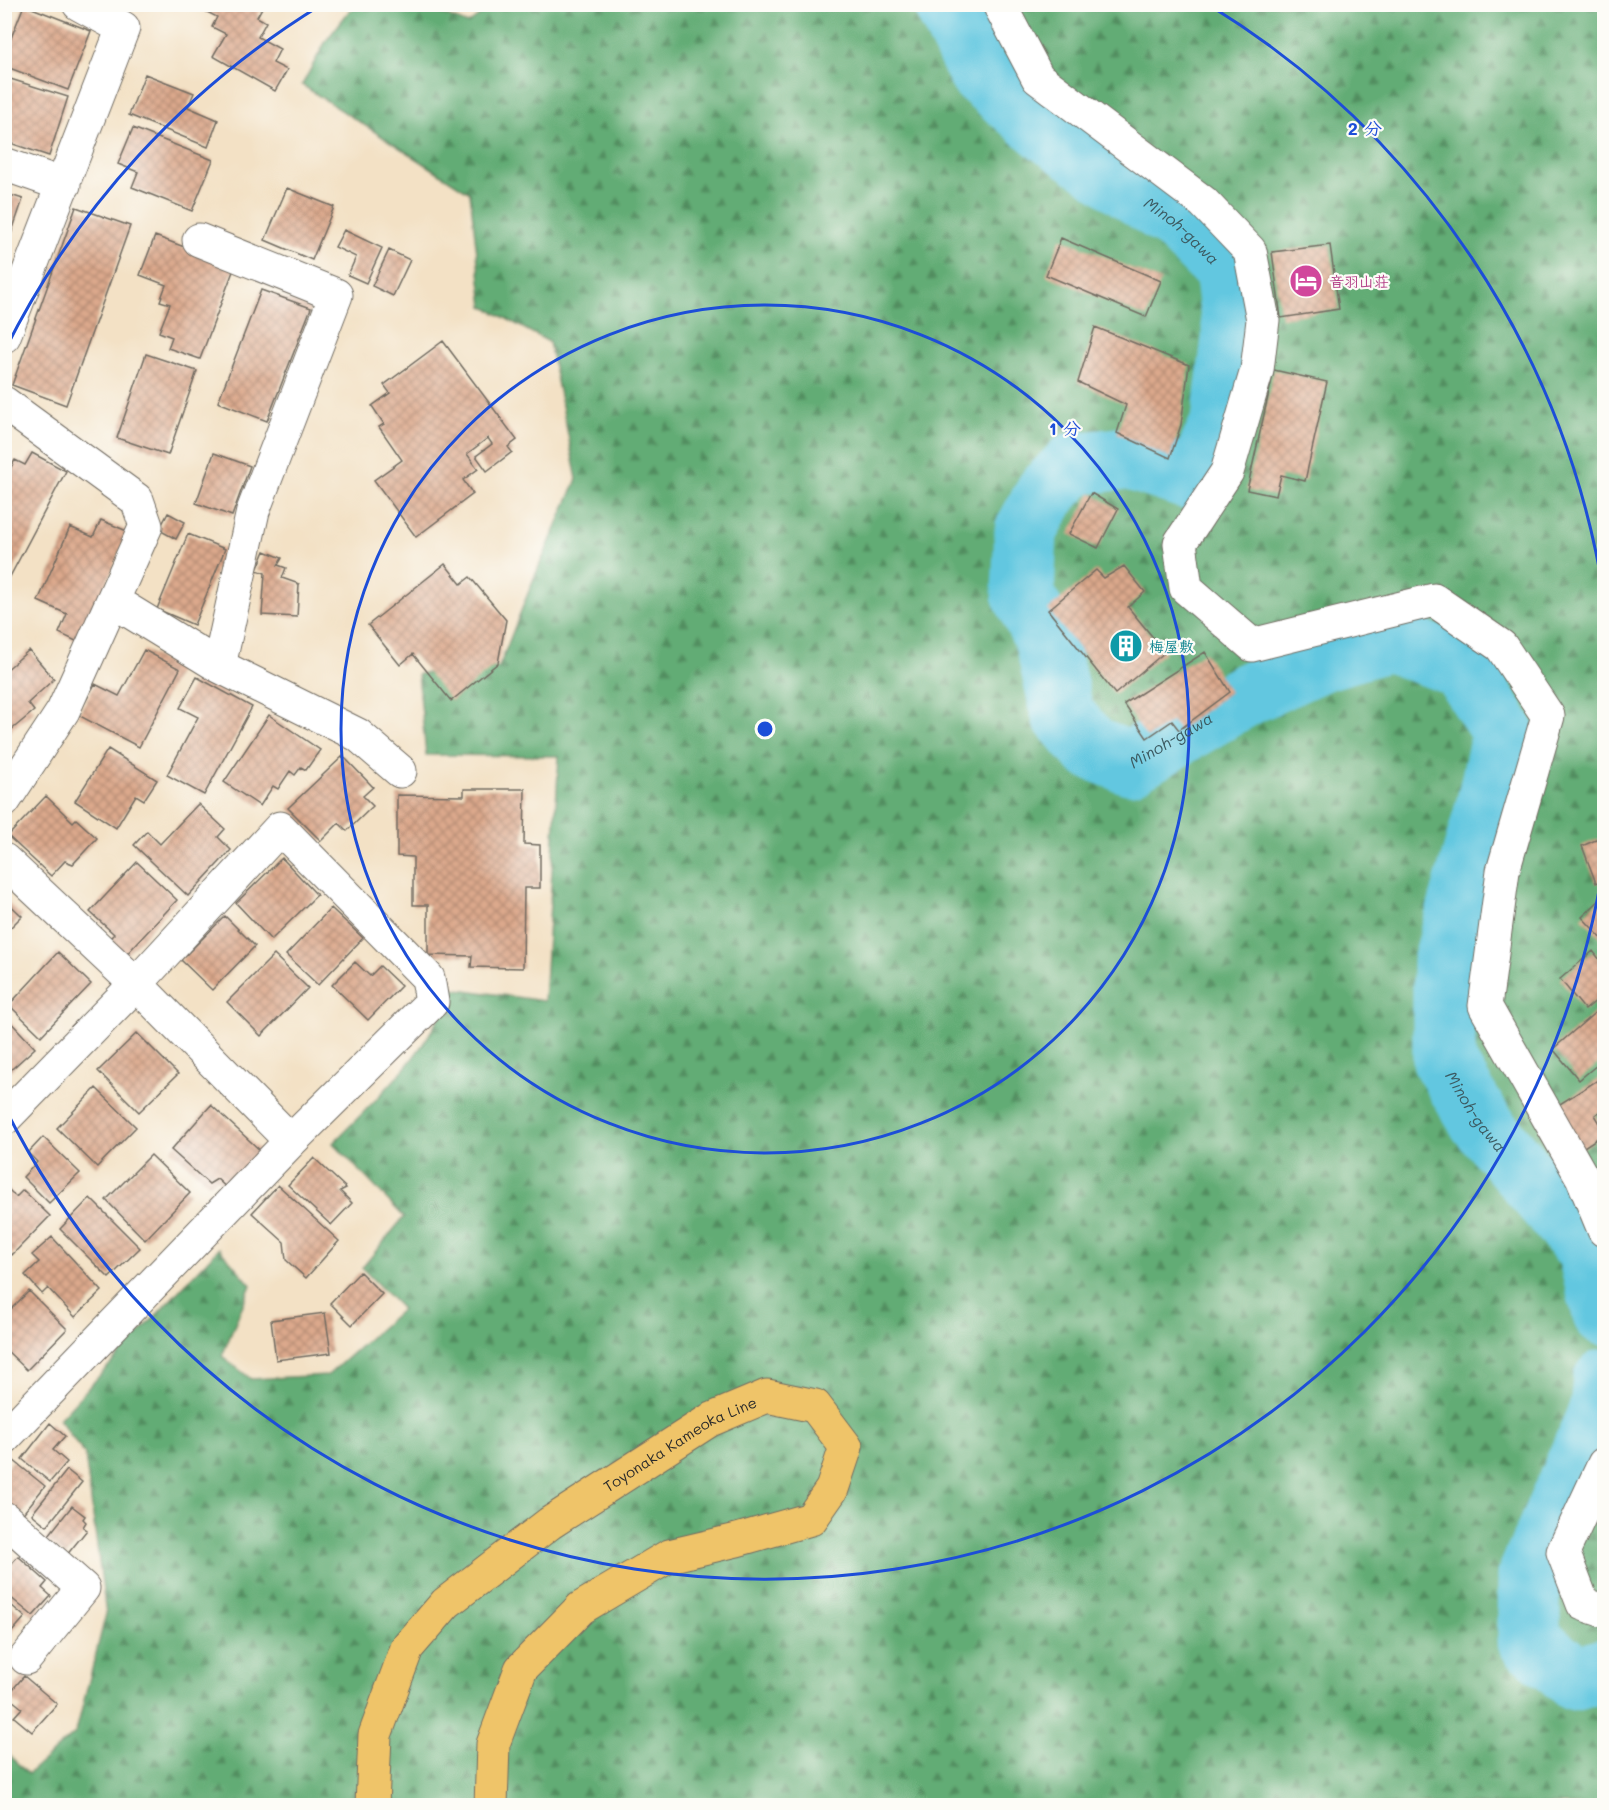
<svg xmlns="http://www.w3.org/2000/svg" width="1609" height="1810" font-family="Mali,'Klee One',sans-serif">
	<style>
		.forest { fill: url(#forest-firs); stroke: #466c50; stroke-width: 1.5 }
		.lines { fill: none; stroke-linecap: round; stroke-linejoin: round }
		.river { stroke: #62c7e0; stroke-width: 63 }
		.building { fill: url(#building-cross-hatch) }
		.minor-casing { stroke: #716b61; stroke-width: 35 }
		.major-casing { stroke: #716b61; stroke-width: 35 }
		.minor { stroke: #fff; stroke-width: 33 }
		.major { stroke: #efc469; stroke-width: 33 }
		.ring { fill: none; stroke: #1d4ed8; stroke-width: 3 }
		.labels { text-anchor: middle; dominant-baseline: central; stroke-width: 4.5; stroke-linejoin: round; paint-order: stroke }
		.hotel-label { font-size: 15px; font-weight: bold; fill: #b23c85; stroke: #fdfcf7; text-anchor: start }
		.culture-label { font-size: 15px; font-weight: bold; fill: #0d838f; stroke: #fdfcf7; text-anchor: start }
		.street-label { font-size: 15px; fill: #2b2b2b; stroke: #fdfcf7 }
		.water-label { font-size: 16px; font-style: italic; fill: #3c5a61; stroke: #fdfcf7 }
		.centre { fill: #1d4ed8; stroke: #fdfcf7; stroke-width: 3 }
		.ring-label { font-size: 18px; text-anchor: middle; font-weight: bold; fill: #1d4ed8; stroke: #fdfcf7; stroke-width: 4.5; stroke-linejoin: round; paint-order: stroke }
	</style>
	<defs>
		<pattern id="forest-firs" width="22" height="20" patternUnits="userSpaceOnUse" patternTransform="scale(1.5)"><rect width="22" height="20" fill="#62ac74"/><path d="M5 1l3.5 6h-7zM16 11l3.5 6h-7z" fill="#518c5f"/></pattern>
		<pattern id="building-cross-hatch" width="8" height="8" patternUnits="userSpaceOnUse" patternTransform="scale(1.5)"><rect width="8" height="8" fill="#dca98c"/><path d="M0 0l8 8M0 8l8-8" fill="none" stroke="#b38a73"/></pattern>
	</defs>
	<rect width="100%" height="100%" fill="#fdfcf7"/>
	<filter id="ink" filterUnits="userSpaceOnUse"><feTurbulence type="fractalNoise" baseFrequency=".0167" numOctaves="2"/><feDisplacementMap in="SourceGraphic" scale="12" xChannelSelector="R" yChannelSelector="G"/><feConvolveMatrix kernelMatrix="1 2 1 2 8 2 1 2 1" color-interpolation-filters="sRGB"/></filter>
	<filter id="wash" filterUnits="userSpaceOnUse"><feTurbulence type="fractalNoise" baseFrequency=".008" numOctaves="4" result="noise"/><feDisplacementMap in="SourceGraphic" scale="24" xChannelSelector="R" yChannelSelector="G"/><feGaussianBlur stdDeviation="1.35" result="paint"/><feColorMatrix in="noise" values="0 0 0 0 0 0 0 0 0 0 0 0 0 0 0 0 0 1.4 0 .05"/><feComposite in="paint" operator="in"/></filter>
	<g filter="url(#wash)">
		<rect width="100%" height="100%" fill="#f3e1c5"/>
		<path class="forest" d="M495 4 1604 5V1805L5 1806 4 1750 28 1774 76 1732 106 1614 85 1455 59 1419 219 1248 251 1285 222 1356 251 1379 328 1375 402 1309 362 1268 404 1217 333 1143C377 1098 433 1049 451 988L544 1001 559 756 426 755 418 674 499 667 534 578 577 479 549 342 483 306 470 193 302 85 326 41 350 10 371 5H420L468 24Z"/>
		<g class="lines">
			<g class="river">
				<path id="s1" d="M945 4 980 74 1046 130 1178 222 1226 270 1234 332 1223 421 1196 481 1128 458 1074 464 1047 492 1026 531 1023 593 1046 641 1063 715 1091 748 1130 763 1247 694 1321 660 1388 640 1462 667 1503 732 1487 807 1444 963V1061L1480 1121 1588 1250 1604 1314"/>
				<path d="M1604 1381 1601 1409 1529 1576V1640L1576 1679 1604 1670"/>
			</g>
		</g>
		<g id="blocks">
			<path class="building" d="M201 4H264L257 17 266 22 258 37 280 49 273 63 287 70 275 91 213 56 226 34 212 27 217 17 199 8Z
				M24 5 91 31 68 90 4 66V56Z
				M145 74 194 93 188 107 218 120 208 147 129 115Z
				M4 77 68 97 49 156 4 141Z
				M133 128 213 160 192 211 132 187 138 172 118 164Z
				M287 188 334 207 312 260 265 240Z
				M4 193 23 199 5 252H4Z
				M76 207 130 226 66 405 12 385Z
				M344 230 382 248 366 283 348 275 356 257 335 247Z
				M155 236 235 266 200 359 168 348 172 337 159 332 170 304 160 301 166 285 140 275Z
				M1061 238 1161 281 1146 317 1046 275Z
				M1330 245 1339 309 1281 318 1272 252Z
				M389 250 410 260 393 296 372 286Z
				M261 290 311 308 267 421 218 402Z
				M1095 327 1189 365 1181 425 1170 458 1117 433 1126 405 1078 382Z
				M443 341 517 440 508 447 512 452 487 471 476 456 492 444 488 438 467 454 478 469 463 480 473 494 416 537 374 480 402 460 379 427 384 424 372 406 390 393 384 385Z
				M146 354 197 371 168 455 117 438Z
				M1274 370 1327 382 1305 481 1281 475 1276 496 1247 490Z
				M32 453 66 471 4 588V480L15 460 25 465Z
				M214 453 250 466 232 516 196 503Z
				M1091 493 1118 509 1098 548 1069 534Z
				M168 513 185 522 176 539 159 530Z
				M101 520 129 532 80 643 59 633 67 614 38 601 70 527 93 537Z
				M188 534 225 549 194 625 157 609Z
				M265 551 282 558 278 565 286 568 282 578 299 584 297 617 262 615 265 573 257 570Z
				M445 564 461 584 470 577 506 620 498 663 451 701 413 654 400 665 368 625Z
				M1124 566 1145 592 1128 607 1165 652 1115 694 1048 610 1096 570 1104 578Z
				M29 650 54 679 28 703 34 711 4 736V672Z
				M144 650 180 669 139 747 78 715 95 684 119 696Z
				M1205 652 1230 692 1179 730 1172 721 1147 738 1124 704Z
				M197 677 252 707 204 795 167 775 198 717 180 708Z
				M269 715 320 750 306 770 301 767 295 775 290 771 278 789 273 786 260 806 224 782Z
				M108 749 157 780 144 800 136 795 116 828 75 801Z
				M343 756 373 787 363 796 373 806 347 831 339 823 321 841 288 808Z
				M464 789H525L524 844 540 845V888H524L523 968 471 967 472 956 428 955V905H413V857L397 856V795L464 796Z
				M46 796 73 822 76 819 97 838 73 864 65 861 51 876 8 836Z
				M198 804 225 829 218 837 231 850 188 896 134 845 147 831 160 844Z
				M1598 839 1604 857V880L1596 883 1582 846Z
				M282 858 317 895 271 940 236 903Z
				M137 862 177 900 124 957 107 941 114 934 90 912Z
				M1604 896V941L1582 917Z
				M4 899 22 916 4 934Z
				M331 908 363 938 318 985 286 955Z
				M225 916 255 946 212 990 181 960Z
				M1593 951 1604 965V994L1585 1010 1560 979Z
				M58 952 91 984 41 1036 9 1005Z
				M274 955 308 988 261 1036 227 1002Z
				M355 962 370 976 380 966 401 986 368 1020 332 985Z
				M1599 1009 1604 1015V1059L1579 1080 1553 1049Z
				M4 1015 35 1048 4 1076Z
				M137 1033 178 1074 139 1112 98 1071Z
				M1604 1076V1109L1595 1115 1604 1130V1134L1581 1149 1555 1107Z
				M96 1088 136 1127 97 1167 57 1128Z
				M211 1105 264 1154 230 1191 217 1179 209 1184 171 1150Z
				M43 1137 80 1173 49 1203 23 1177 37 1162 28 1153Z
				M151 1155 190 1193 145 1240 106 1200Z
				M314 1158 346 1188 340 1191 352 1203 331 1225 288 1185Z
				M278 1185 339 1241 306 1278 286 1260 284 1242 252 1213Z
				M8 1189 16 1197 23 1190 50 1216 12 1255 4 1248V1193Z
				M90 1198 140 1248 109 1278 60 1229Z
				M52 1237 102 1291 75 1317 48 1288 42 1294 25 1275 39 1262 32 1255Z
				M360 1272 382 1294 352 1325 330 1303Z
				M29 1291 67 1329 27 1370 4 1348V1316Z
				M325 1313 331 1353 276 1360 271 1320Z
				M50 1423 65 1436 53 1450 67 1462 50 1482 22 1459Z
				M13 1460 45 1486 21 1516 4 1502V1471Z
				M67 1470 82 1482 47 1526 32 1514Z
				M72 1506 85 1516 83 1519 86 1522 83 1527 87 1530 66 1556 45 1540Z
				M18 1556 47 1582 42 1588 51 1596 33 1616 4 1592V1572Z
				M4 1599 25 1617 4 1641Z
				M24 1676 57 1704 32 1732 14 1717 22 1708 7 1696Z"/>
		</g>
	</g>
	<g filter="url(#ink)">
		<use href="#blocks" fill-opacity="0" stroke="#716b61" stroke-width="1.5"/>
		<g class="lines">
			<defs>
				<path id="minor" d="M999 4 1038 78 1203 202 1250 251 1263 320 1257 370 1227 472 1180 543 1186 588 1252 645 1434 600 1501 646 1548 716 1503 871 1485 1006 1582 1177 1604 1230
					M4 164 64 185
					M199 240 336 295 253 511 219 666
					M4 336 123 28 79 4
					M4 403 137 500 146 526 63 711 4 801
					M113 601 219 666 358 735 400 771
					M4 860 136 984 291 1141
					M4 1119 136 984 280 828 428 978 432 1002 291 1141 4 1438
					M1604 1464 1563 1552 1583 1604 1604 1611
					M4 1518 83 1588 26 1658"/>
				<g id="major">
					<path id="s2" d="M372 1806 375 1735 407 1648 446 1603 550 1523 710 1420 767 1396 815 1406 846 1447 832 1489 811 1519 737 1540 669 1556 581 1608 521 1669 493 1744 491 1806"/>
				</g>
			</defs>
			<use href="#minor" class="minor-casing"/>
			<use href="#major" class="major-casing"/>
			<use href="#minor" class="minor"/>
			<use href="#major" class="major"/>
		</g>
	</g>
	<g class="ring">
		<circle cx="765" cy="729" r="424"/>
		<path d="M1604 862A849 849 0 0 1 5 1108M5 350A849 849 0 0 1 321 5M1209 5A849 849 0 0 1 1604 596"/>
	</g>
	<defs>
		<symbol id="hotel-disc" viewBox="-11 -11 22 22"><circle r="9.5" fill="#d1479c" stroke="#fdfcf7"/><path d="M-6-4.5h1.5V1H6V5H4.5V3h-9V5H-6ZM-4 0a1.8 1.8 0 1 1 3.6 0ZM.5 0V-2.5h3Q6-2.5 6 0Z" fill="#fff"/></symbol>
		<symbol id="building-disc" viewBox="-11 -11 22 22"><circle r="9.5" fill="#0f9aa8" stroke="#fdfcf7"/><path d="M-4-6H4V6H1V3H-1V6H-4ZM-2.5-4.3h1.7v1.8h-1.7ZM.8-4.3h1.7v1.8H.8ZM-2.5-1h1.7V.8h-1.7ZM.8-1h1.7V.8H.8Z" fill="#fff"/></symbol>
	</defs>
	<g fill-rule="evenodd">
		<use href="#hotel-disc" x="1287" y="262" width="38" height="38"/>
		<use href="#building-disc" x="1107" y="627" width="38" height="38"/>
	</g>
	<g class="labels">
		<g class="hotel-label">
			<text x="1329" y="281">音羽山荘</text>
		</g>
		<g class="culture-label">
			<text x="1149" y="646">梅屋敷</text>
		</g>
		<g class="street-label">
			<text stroke="none"><textPath href="#s2" startOffset="507">Toyonaka Kameoka Line</textPath></text>
		</g>
		<g class="water-label">
			<text stroke="none"><textPath href="#s1" startOffset="334">Minoh-gawa</textPath></text>
			<text stroke="none"><textPath href="#s1" startOffset="1144">Minoh-gawa</textPath></text>
			<text stroke="none"><textPath href="#s1" startOffset="1936">Minoh-gawa</textPath></text>
		</g>
	</g>
	<circle cx="765" cy="729" r="9" class="centre"/>
	<g class="ring-label">
		<text x="1365" y="135">2 分</text>
		<text x="1065" y="435">1 分</text>
	</g>
	<rect width="1609" height="1810" fill="none" stroke="#fdfcf7" stroke-width="24"/>
</svg>
